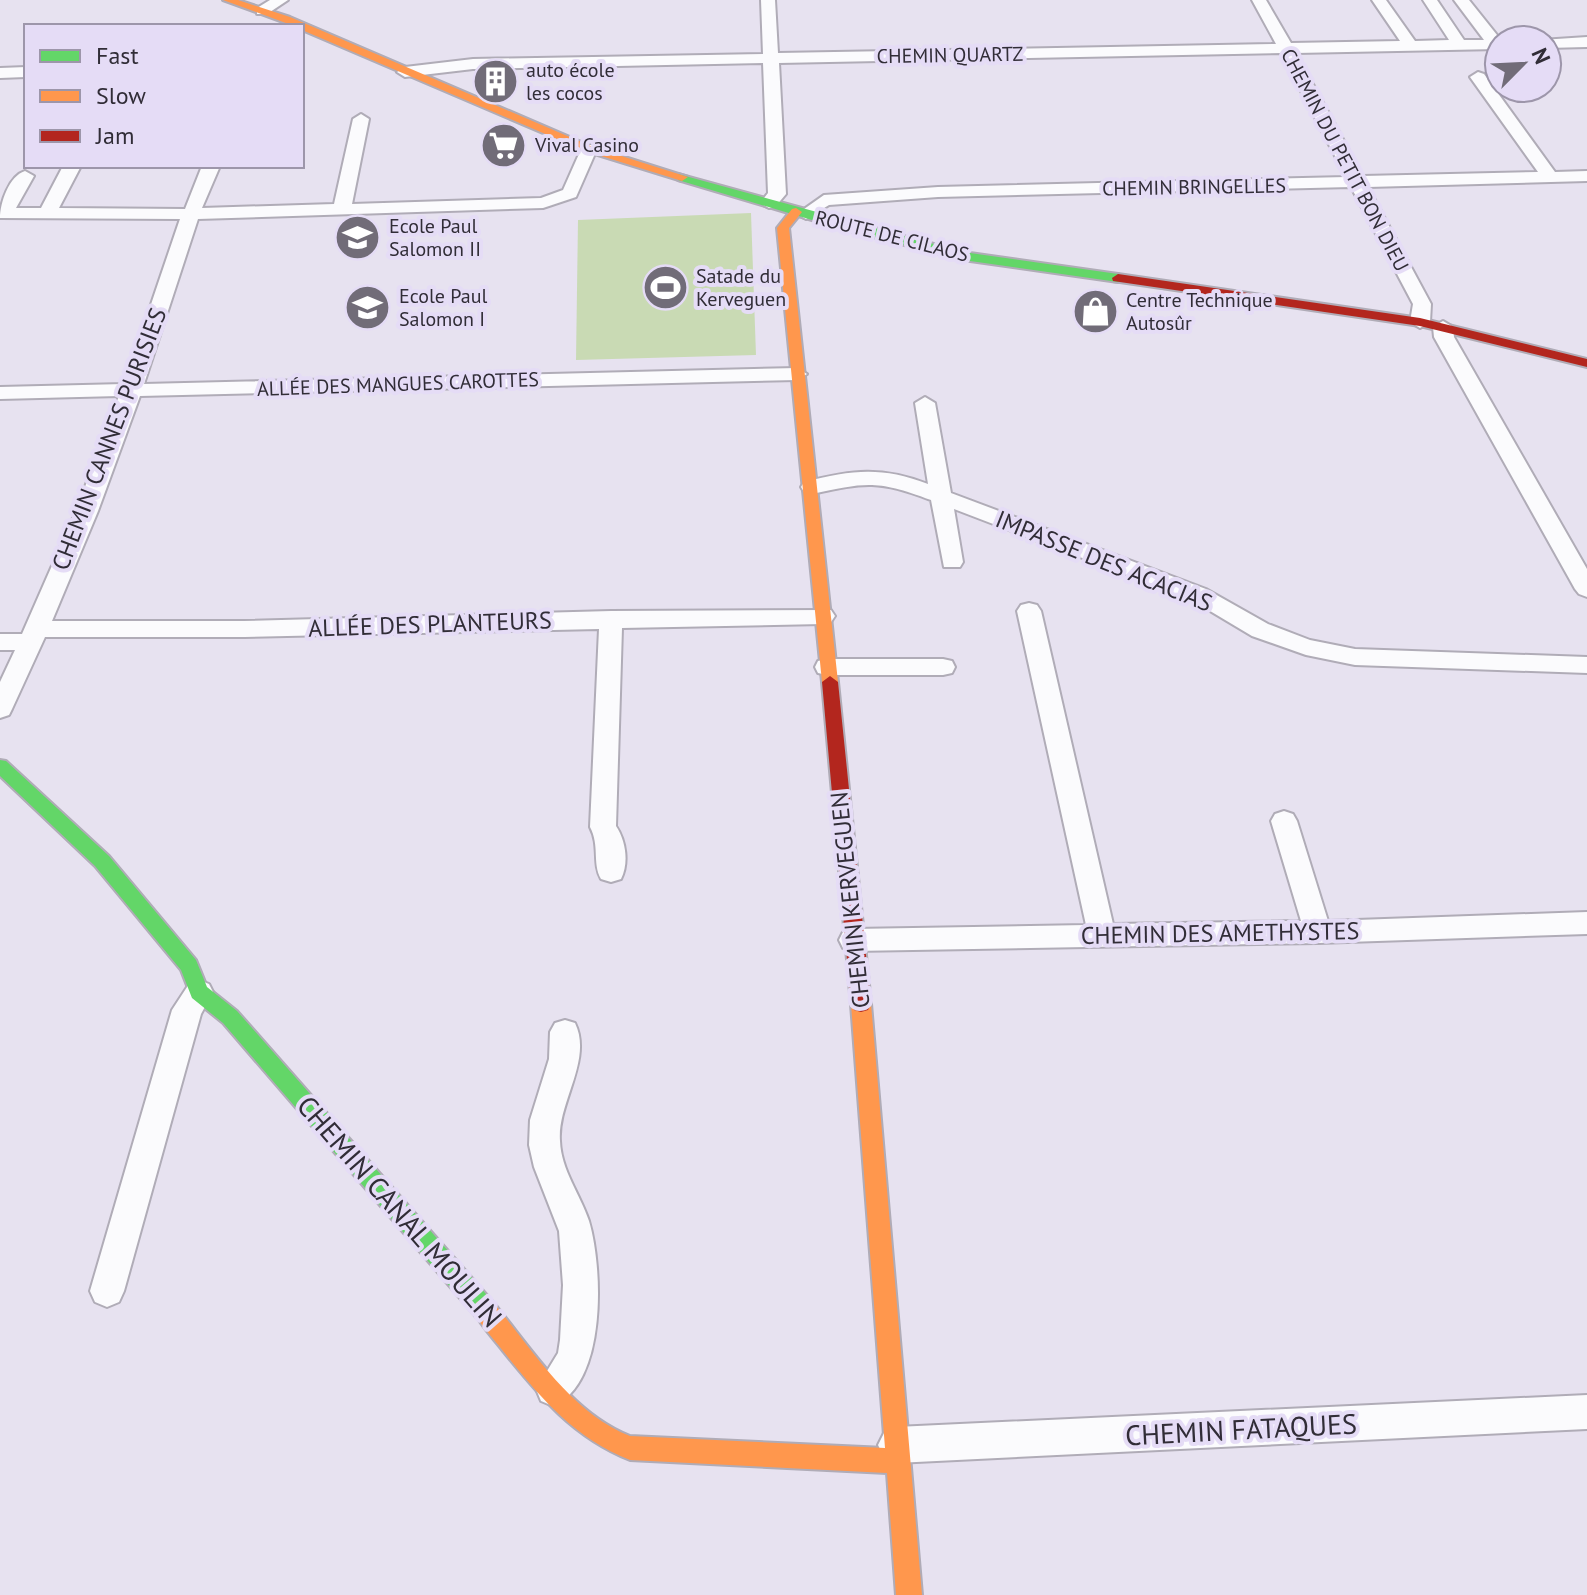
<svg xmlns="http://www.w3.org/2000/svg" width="1587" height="1595" font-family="'PT Sans',sans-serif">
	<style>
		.green { fill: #c9dab4 }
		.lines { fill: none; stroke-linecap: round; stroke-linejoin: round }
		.street-casing { stroke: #b0acb7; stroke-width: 4 }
		.fast-casing { stroke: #b0acb7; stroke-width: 4 }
		.slow-casing { stroke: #b0acb7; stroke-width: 4 }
		.jam-casing { stroke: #b0acb7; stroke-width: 4 }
		.street { fill: #fbfbfd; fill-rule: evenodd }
		.fast { fill: #63d668; fill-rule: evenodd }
		.slow { fill: #ff974d; fill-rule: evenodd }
		.jam { fill: #b3261e; fill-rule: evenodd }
		.labels { text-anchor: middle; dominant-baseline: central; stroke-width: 8; stroke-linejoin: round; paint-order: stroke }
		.far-street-label { font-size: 20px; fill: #312d37; stroke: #e5dcf6 }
		.far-poi-label { font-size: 20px; fill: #312d37; stroke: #e5dcf6; text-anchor: start }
		.street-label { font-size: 24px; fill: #312d37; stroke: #e5dcf6 }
		.near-street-label { font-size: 28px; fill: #312d37; stroke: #e5dcf6 }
	</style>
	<rect width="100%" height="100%" fill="#e7e2f0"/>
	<path class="green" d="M751 213 756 355 576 360 578 220Z"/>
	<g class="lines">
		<defs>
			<path id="street" d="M270 0H288L267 14H257V8Z
				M761 0H775L778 53 1276 44 1252 0H1266L1291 43 1400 41 1372 0H1386L1415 41 1449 40 1423 0H1437L1464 40H1484L1454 0H1469L1501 40 1499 49 1296 53 1363 176 1538 172 1470 77 1478 72 1484 74 1555 172 1587 171V181L1368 187 1431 304 1430 322 1420 328 1410 322 1413 304 1351 187 938 197 829 205 806 219 797 214 824 195 938 187 1346 177 1281 53 779 63 786 194 775 207 769 208 760 203 768 193 763 63 473 69 405 77 397 72 405 67 473 59 763 54Z
				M1587 37V47L1547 48V40H1541Z
				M26 67V77L0 78V68Z
				M361 114 369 119 352 204 541 198 563 190 583 145H595L597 149 576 197 543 208 198 219 144 384 797 368 807 374 797 380 140 396 98 511 52 621H244L611 611 831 610 835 616 831 622 823 624 622 628 616 826C626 841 629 863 621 879L611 882 601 879C592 863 600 846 590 827L599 629 244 637H45L12 709 9 715 0 718V682L15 650H0V634H22L76 511 119 396 0 399V387L124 384 180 219 0 218C0 203 9 176 25 171L34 176 16 208H41L63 166H81L59 208 185 209 202 166H220L202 208 334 204 353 119Z
				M1443 321 1453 327 1454 337 1587 569V597L1579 594 1575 589 1434 337 1433 327Z
				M925 397 935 403 951 493 1206 589 1268 624 1310 640 1355 649 1587 657V673L1355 665 1306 655 1252 636 1190 599 954 509 963 562 960 567H944L931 500C877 480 867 482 812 494L804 492 801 487 804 482C852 470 881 466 928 484L915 403Z
				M1029 603 1037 605 1041 611 1113 924 1301 921 1271 821 1275 814 1284 811 1293 814 1297 821 1328 921 1587 912V934L1318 943 853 951 843 948 839 940 843 932 853 929 1086 925 1017 611 1021 605Z
				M827 659H943L952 661 955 667 952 673 943 675H827L818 673 815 667 818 661Z
				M199 980 209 984 213 992 201 1014 124 1291 119 1302 107 1307 95 1302 90 1291 172 1010 189 984Z
				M565 1020 575 1023C593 1060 557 1103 560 1141 561 1170 580 1194 589 1221 603 1268 607 1384 553 1406L541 1401 536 1389 558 1353 560 1340 563 1285 559 1231 534 1167 529 1145 530 1120 549 1059 550 1032 555 1023Z
				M1587 1395V1429L896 1463 884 1457 878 1445 884 1433 896 1427Z"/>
			<path id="fast" d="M678 174 963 252 1118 274 1124 278 1118 282 963 260 842 229 678 180Z
				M0 760 6 761 109 856 196 960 207 987 237 1011 493 1302 497 1310 493 1318 485 1321 477 1318 223 1023 192 998 181 970 95 866 0 776Z"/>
			<path id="slow" d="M223 0H238L290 17 593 147 688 177 682 181 585 151 302 30V26H294Z
				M796 208 802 212 789 228 838 682 830 688 822 682 777 228 792 209Z
				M861 996 868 998 871 1004 922 1595H896L887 1473 630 1460C573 1437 541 1398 503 1351 493 1338 480 1325 473 1310L477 1302 485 1299 493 1302C532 1349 571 1413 630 1436L885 1448 851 1004 854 998Z"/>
			<path id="jam" d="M1118 274 1420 318 1587 359V367L1420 326 1113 281 1112 278Z
				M830 676 838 682 871 1004 868 1010 861 1012 854 1010 851 1004 822 682Z"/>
		</defs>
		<use href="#street" class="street-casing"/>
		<use href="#fast" class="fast-casing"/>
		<use href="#slow" class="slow-casing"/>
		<use href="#jam" class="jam-casing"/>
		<use href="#street" class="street"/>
		<use href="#fast" class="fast"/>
		<use href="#slow" class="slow"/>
		<use href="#jam" class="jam"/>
	</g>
	<defs>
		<symbol id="building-disc" viewBox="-11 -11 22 22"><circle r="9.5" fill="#716c78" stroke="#e5dcf6"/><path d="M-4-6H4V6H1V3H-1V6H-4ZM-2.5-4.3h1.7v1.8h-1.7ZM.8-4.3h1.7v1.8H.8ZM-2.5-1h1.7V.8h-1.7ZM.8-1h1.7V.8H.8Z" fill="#fff"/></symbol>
		<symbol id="supermarket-disc" viewBox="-11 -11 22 22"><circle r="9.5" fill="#716c78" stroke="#e5dcf6"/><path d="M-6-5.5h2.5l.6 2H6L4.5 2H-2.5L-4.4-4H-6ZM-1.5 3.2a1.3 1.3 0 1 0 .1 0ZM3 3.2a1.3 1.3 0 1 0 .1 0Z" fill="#fff"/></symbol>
		<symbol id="school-disc" viewBox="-11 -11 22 22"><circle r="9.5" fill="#716c78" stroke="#e5dcf6"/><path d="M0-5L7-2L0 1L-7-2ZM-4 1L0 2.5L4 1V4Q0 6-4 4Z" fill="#fff"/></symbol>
		<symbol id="stadium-disc" viewBox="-11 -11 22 22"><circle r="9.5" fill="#716c78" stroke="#e5dcf6"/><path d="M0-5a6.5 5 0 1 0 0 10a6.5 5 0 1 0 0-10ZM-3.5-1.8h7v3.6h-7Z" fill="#fff"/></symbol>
		<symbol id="shop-disc" viewBox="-11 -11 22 22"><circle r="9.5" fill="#716c78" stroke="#e5dcf6"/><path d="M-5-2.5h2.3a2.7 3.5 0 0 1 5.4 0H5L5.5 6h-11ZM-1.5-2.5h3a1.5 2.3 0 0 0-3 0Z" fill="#fff"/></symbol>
	</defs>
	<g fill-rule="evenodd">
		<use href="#building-disc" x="470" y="56" width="51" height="51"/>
		<use href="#supermarket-disc" x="478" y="120" width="51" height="51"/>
		<use href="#school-disc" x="332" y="212" width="51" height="51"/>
		<use href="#stadium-disc" x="640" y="262" width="51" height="51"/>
		<use href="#school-disc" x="342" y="282" width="51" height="51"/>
		<use href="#shop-disc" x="1070" y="286" width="51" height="51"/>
	</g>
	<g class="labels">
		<g class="far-street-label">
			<text transform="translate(950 55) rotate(-1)">CHEMIN QUARTZ</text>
			<text transform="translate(1345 160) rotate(62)">CHEMIN DU PETIT BON DIEU</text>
			<text transform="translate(1194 187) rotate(-1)">CHEMIN BRINGELLES</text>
			<text transform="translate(892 236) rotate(14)">ROUTE DE CILAOS</text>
			<text transform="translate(398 384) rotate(-2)">ALLÉE DES MANGUES CAROTTES</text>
		</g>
		<g class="far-poi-label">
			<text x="526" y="70">auto école<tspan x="526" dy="23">les cocos</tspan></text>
			<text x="535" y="145">Vival Casino</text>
			<text x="389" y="226">Ecole Paul<tspan x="389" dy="23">Salomon II</tspan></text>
			<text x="696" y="276">Satade du<tspan x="696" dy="23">Kerveguen</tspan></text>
			<text x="399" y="296">Ecole Paul<tspan x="399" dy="23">Salomon I</tspan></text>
			<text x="1126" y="300">Centre Technique<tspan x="1126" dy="23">Autosûr</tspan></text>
		</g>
		<g class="street-label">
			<text transform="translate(109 439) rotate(-69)">CHEMIN CANNES PURISIES</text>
			<text transform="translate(1104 561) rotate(22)">IMPASSE DES ACACIAS</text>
			<text transform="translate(430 624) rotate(-2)">ALLÉE DES PLANTEURS</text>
			<text transform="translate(850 900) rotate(-96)">CHEMIN KERVEGUEN</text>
			<text transform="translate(1220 933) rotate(-1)">CHEMIN DES AMETHYSTES</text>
		</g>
		<g class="near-street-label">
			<text transform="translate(400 1211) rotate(49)">CHEMIN CANAL MOULIN</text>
			<text transform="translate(1241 1429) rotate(-3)">CHEMIN FATAQUES</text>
		</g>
	</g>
	<rect x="24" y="24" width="280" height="144" fill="#e5dcf6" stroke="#9d96aa" stroke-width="2"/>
	<rect x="40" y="50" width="40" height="12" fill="#63d668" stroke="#9d96aa" stroke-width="2"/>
	<text x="96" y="64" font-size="24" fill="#312d37">Fast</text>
	<rect x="40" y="90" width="40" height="12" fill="#ff974d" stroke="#9d96aa" stroke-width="2"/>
	<text x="96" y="104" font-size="24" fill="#312d37">Slow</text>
	<rect x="40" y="130" width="40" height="12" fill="#b3261e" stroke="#9d96aa" stroke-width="2"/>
	<text x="96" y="144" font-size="24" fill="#312d37">Jam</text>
	<g transform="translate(1523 64) rotate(66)"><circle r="38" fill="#e5dcf6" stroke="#9d96aa" stroke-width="2"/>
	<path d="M0-6L14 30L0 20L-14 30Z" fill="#716c78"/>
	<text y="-12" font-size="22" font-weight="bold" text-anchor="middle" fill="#312d37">N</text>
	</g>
</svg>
